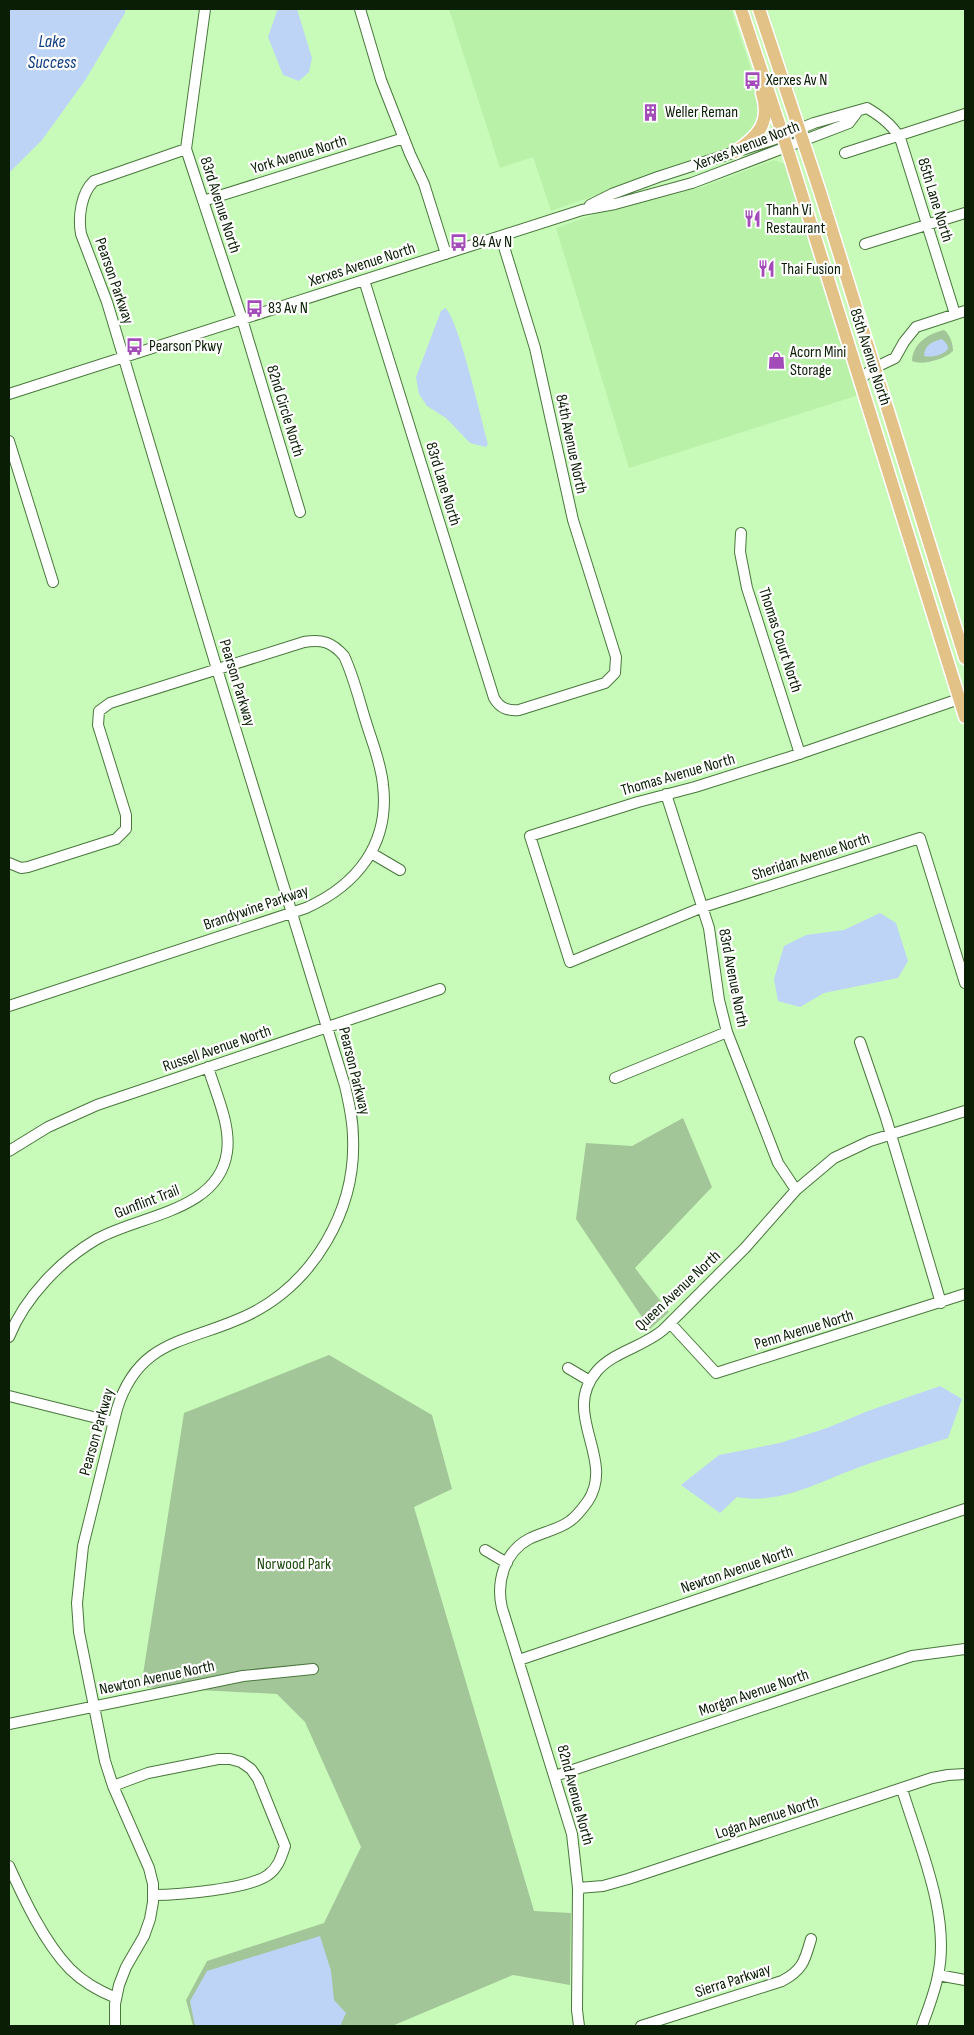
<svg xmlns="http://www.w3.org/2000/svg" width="974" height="2035" font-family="'Sofia Sans Condensed',sans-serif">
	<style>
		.built { fill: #b9f1a9 }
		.green { fill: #a3c699 }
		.water { fill: #bdd4f7 }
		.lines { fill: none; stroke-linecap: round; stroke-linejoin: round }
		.minor-casing { stroke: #49773c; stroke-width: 12 }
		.major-casing { stroke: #fff; stroke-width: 15 }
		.minor { stroke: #fff; stroke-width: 10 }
		.major { stroke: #e3c288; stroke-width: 12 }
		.labels { text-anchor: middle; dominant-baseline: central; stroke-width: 4.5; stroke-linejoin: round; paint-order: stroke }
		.poi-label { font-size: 16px; fill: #0a1d05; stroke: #fff; text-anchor: start }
		.street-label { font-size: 16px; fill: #0a1d05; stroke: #fff }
		.park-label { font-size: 16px; fill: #1d480e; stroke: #fff }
		.water-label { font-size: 18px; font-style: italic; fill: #0e3b7d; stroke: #fff }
	</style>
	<rect width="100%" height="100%" fill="#c8fbb9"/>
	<path class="built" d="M449 9H731L762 102 755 128 740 144 551 211 533 157 500 168Z
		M774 160 785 164 790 172 859 395 629 468 556 228 607 210 661 198 702 187Z"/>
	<path class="green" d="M944 330C950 334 953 344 953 351 945 359 922 366 912 361 913 343 928 334 944 330Z
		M683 1118 712 1187 635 1268 669 1312 650 1329 576 1219 586 1143 632 1146Z
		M329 1355 432 1415 452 1489 414 1507 534 1911 571 1913 570 1985 513 1975 392 2026H193L186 2000 207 1961 324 1923 361 1847 305 1722 277 1694 141 1687 184 1413Z"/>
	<path class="water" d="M9 9H125V13L86 79 42 140 9 173Z
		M279 9H297L312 58 309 72 299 81 283 75 268 37 277 11Z
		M445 308C458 316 482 423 488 444L486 447 470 443 446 418 427 406 419 394 416 377 441 311Z
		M942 339 947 344 948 349C943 355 932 358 924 356 925 344 932 342 942 339Z
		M880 913 896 923 908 961 898 978 824 993 800 1007 778 1001 774 979 784 946 806 935 844 930Z
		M940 1386 962 1399 948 1438C921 1447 894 1455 868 1464 826 1478 782 1506 737 1497L720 1513 681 1485 719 1455 780 1443 827 1428 868 1411Z
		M320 1936 331 1971 334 2000 346 2013 340 2026H195L190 2001 207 1971Z"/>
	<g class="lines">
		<defs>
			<path id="minor" d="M205 9 186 149 242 319 300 512
				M360 9 381 80 410 154 424 184 446 254
				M845 153 965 114
				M203 201 404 138
				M590 205 612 194 658 177 772 140 814 123 867 108C879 115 895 127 901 141L955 314
				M865 244 965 213
				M364 280 494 698C500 708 507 711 519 710L605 683 615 673 616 657 573 520 535 348 501 237
				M860 379 874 368 895 358 904 342 916 327 965 311
				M9 394 582 210 615 204 692 183 849 123 858 111
				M9 441 53 582
				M741 533 740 552 747 588 800 754
				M965 697 790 757 695 787 638 802 530 836 570 962 703 907 920 838 965 983
				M666 794 709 928 719 1000 727 1032 778 1163 796 1190
				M371 853 400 870
				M9 863 21 868 28 867 116 839 126 829V815L98 725 99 711 110 703 304 642C322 639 332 642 344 656 354 677 359 700 366 722 372 742 381 763 383 785 390 844 357 885 306 908L9 1006
				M860 1042 886 1118 941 1303
				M615 1078 727 1032
				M9 1151 48 1127 97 1105 440 989
				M670 1323 716 1373 965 1294
				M9 1337C25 1297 61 1260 97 1239 140 1215 219 1211 227 1152 231 1125 216 1094 208 1067
				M568 1368 590 1381
				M9 1396 113 1422
				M485 1550 507 1563
				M519 1660 965 1509
				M9 1724 243 1676 313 1669
				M555 1776 912 1656 965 1649
				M113 1786 148 1773 218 1759H230L241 1762 251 1769 258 1779 285 1846C281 1858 278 1868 268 1875 249 1889 178 1895 153 1895
				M902 1789C919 1845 951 1916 938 1975 935 1992 928 2009 922 2026
				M9 1866C24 1899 44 1942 70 1969 83 1982 99 1991 116 1998
				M578 1888 603 1886 628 1879 932 1778 948 1775 965 1774
				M938 1975 965 1980
				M115 2026V2004L119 1985 126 1967 144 1936 150 1919 153 1902V1884L149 1868 113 1786 105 1761 79 1632 77 1603 83 1546 117 1409C139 1337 190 1343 248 1315 314 1283 356 1210 353 1138 353 1120 349 1103 345 1086L217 669 107 302 81 234C78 217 81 193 94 181L186 149
				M579 2026 577 2010 578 1888 572 1834 502 1608C496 1583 504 1552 529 1539 542 1532 558 1530 570 1521 577 1516 583 1508 588 1501 616 1458 560 1414 597 1371 613 1352 643 1347 663 1330L745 1248 796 1190 834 1158 870 1141 965 1111
				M641 2026 782 1981C803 1970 805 1960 811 1939"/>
			<path id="major" d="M741 9 790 157 965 717
				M759 9 820 192 965 658
				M735 152C759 136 771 122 762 93"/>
		</defs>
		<use href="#minor" class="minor-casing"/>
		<use href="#major" class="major-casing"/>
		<use href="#minor" class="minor"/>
		<use href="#major" class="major"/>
	</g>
	<defs>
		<symbol id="bus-bare" viewBox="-9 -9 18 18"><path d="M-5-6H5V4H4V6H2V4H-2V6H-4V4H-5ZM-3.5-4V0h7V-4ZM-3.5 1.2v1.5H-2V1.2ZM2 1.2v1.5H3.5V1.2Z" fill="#a34cb9" stroke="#fff" stroke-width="2.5" paint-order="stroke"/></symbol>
		<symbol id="building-bare" viewBox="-9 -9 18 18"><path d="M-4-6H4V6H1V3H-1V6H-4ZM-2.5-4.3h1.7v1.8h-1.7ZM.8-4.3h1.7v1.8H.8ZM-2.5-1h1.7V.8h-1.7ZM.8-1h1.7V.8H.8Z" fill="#a34cb9" stroke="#fff" stroke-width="2.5" paint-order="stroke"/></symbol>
		<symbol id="restaurant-bare" viewBox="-9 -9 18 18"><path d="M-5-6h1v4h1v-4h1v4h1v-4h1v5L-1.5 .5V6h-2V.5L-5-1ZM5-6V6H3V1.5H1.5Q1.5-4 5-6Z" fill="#a34cb9" stroke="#fff" stroke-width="2.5" paint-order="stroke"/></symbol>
		<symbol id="shop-bare" viewBox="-9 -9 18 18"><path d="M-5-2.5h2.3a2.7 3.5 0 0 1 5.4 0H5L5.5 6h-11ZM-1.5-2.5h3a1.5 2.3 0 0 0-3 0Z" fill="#a34cb9" stroke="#fff" stroke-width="2.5" paint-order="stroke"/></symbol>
	</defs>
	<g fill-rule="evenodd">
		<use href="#bus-bare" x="740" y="68" width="25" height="25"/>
		<use href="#building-bare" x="638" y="100" width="25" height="25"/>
		<use href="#restaurant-bare" x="740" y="206" width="25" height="25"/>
		<use href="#bus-bare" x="446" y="230" width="25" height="25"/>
		<use href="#restaurant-bare" x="754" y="256" width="25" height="25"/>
		<use href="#bus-bare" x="242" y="296" width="25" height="25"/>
		<use href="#bus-bare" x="122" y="334" width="25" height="25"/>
		<use href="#shop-bare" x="764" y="348" width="25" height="25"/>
	</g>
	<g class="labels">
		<g class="poi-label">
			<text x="766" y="80">Xerxes Av N</text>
			<text x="665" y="112">Weller Reman</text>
			<text x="766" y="210">Thanh Vi<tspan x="766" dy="18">Restaurant</tspan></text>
			<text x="472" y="242">84 Av N</text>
			<text x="781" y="269">Thai Fusion</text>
			<text x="268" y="308">83 Av N</text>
			<text x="149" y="346">Pearson Pkwy</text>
			<text x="790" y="352">Acorn Mini<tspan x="790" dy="18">Storage</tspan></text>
		</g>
		<g class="street-label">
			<text transform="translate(747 146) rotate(-21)">Xerxes Avenue North</text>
			<text transform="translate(299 155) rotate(-17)">York Avenue North</text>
			<text transform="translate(935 200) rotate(73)">85th Lane North</text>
			<text transform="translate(220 205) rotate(72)">83rd Avenue North</text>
			<text transform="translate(362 265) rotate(-18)">Xerxes Avenue North</text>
			<text transform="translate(114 281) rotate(71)">Pearson Parkway</text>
			<text transform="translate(870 357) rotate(72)">85th Avenue North</text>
			<text transform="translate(285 411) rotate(73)">82nd Circle North</text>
			<text transform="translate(571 444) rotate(78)">84th Avenue North</text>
			<text transform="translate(443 484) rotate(73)">83rd Lane North</text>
			<text transform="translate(780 640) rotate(72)">Thomas Court North</text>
			<text transform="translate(237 683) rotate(73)">Pearson Parkway</text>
			<text transform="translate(678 775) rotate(-16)">Thomas Avenue North</text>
			<text transform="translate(811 857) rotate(-18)">Sheridan Avenue North</text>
			<text transform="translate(256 908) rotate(-19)">Brandywine Parkway</text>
			<text transform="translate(733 978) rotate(79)">83rd Avenue North</text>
			<text transform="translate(217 1049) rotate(-19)">Russell Avenue North</text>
			<text transform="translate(354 1071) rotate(76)">Pearson Parkway</text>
			<text transform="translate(147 1202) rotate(-21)">Gunflint Trail</text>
			<text transform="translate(678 1291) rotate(-43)">Queen Avenue North</text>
			<text transform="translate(804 1330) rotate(-17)">Penn Avenue North</text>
			<text transform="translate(97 1432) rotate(-74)">Pearson Parkway</text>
			<text transform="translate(737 1570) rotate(-19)">Newton Avenue North</text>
			<text transform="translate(157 1678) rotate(-12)">Newton Avenue North</text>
			<text transform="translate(754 1693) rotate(-19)">Morgan Avenue North</text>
			<text transform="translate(575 1795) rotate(75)">82nd Avenue North</text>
			<text transform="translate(767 1818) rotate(-18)">Logan Avenue North</text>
			<text transform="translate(733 1981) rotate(-18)">Sierra Parkway</text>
		</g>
		<g class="park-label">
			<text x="294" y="1564">Norwood Park</text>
		</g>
		<g class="water-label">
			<text x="52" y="41">Lake<tspan x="52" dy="21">Success</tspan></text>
		</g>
	</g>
	<rect width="974" height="2035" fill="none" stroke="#0a1d05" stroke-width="20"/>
</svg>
